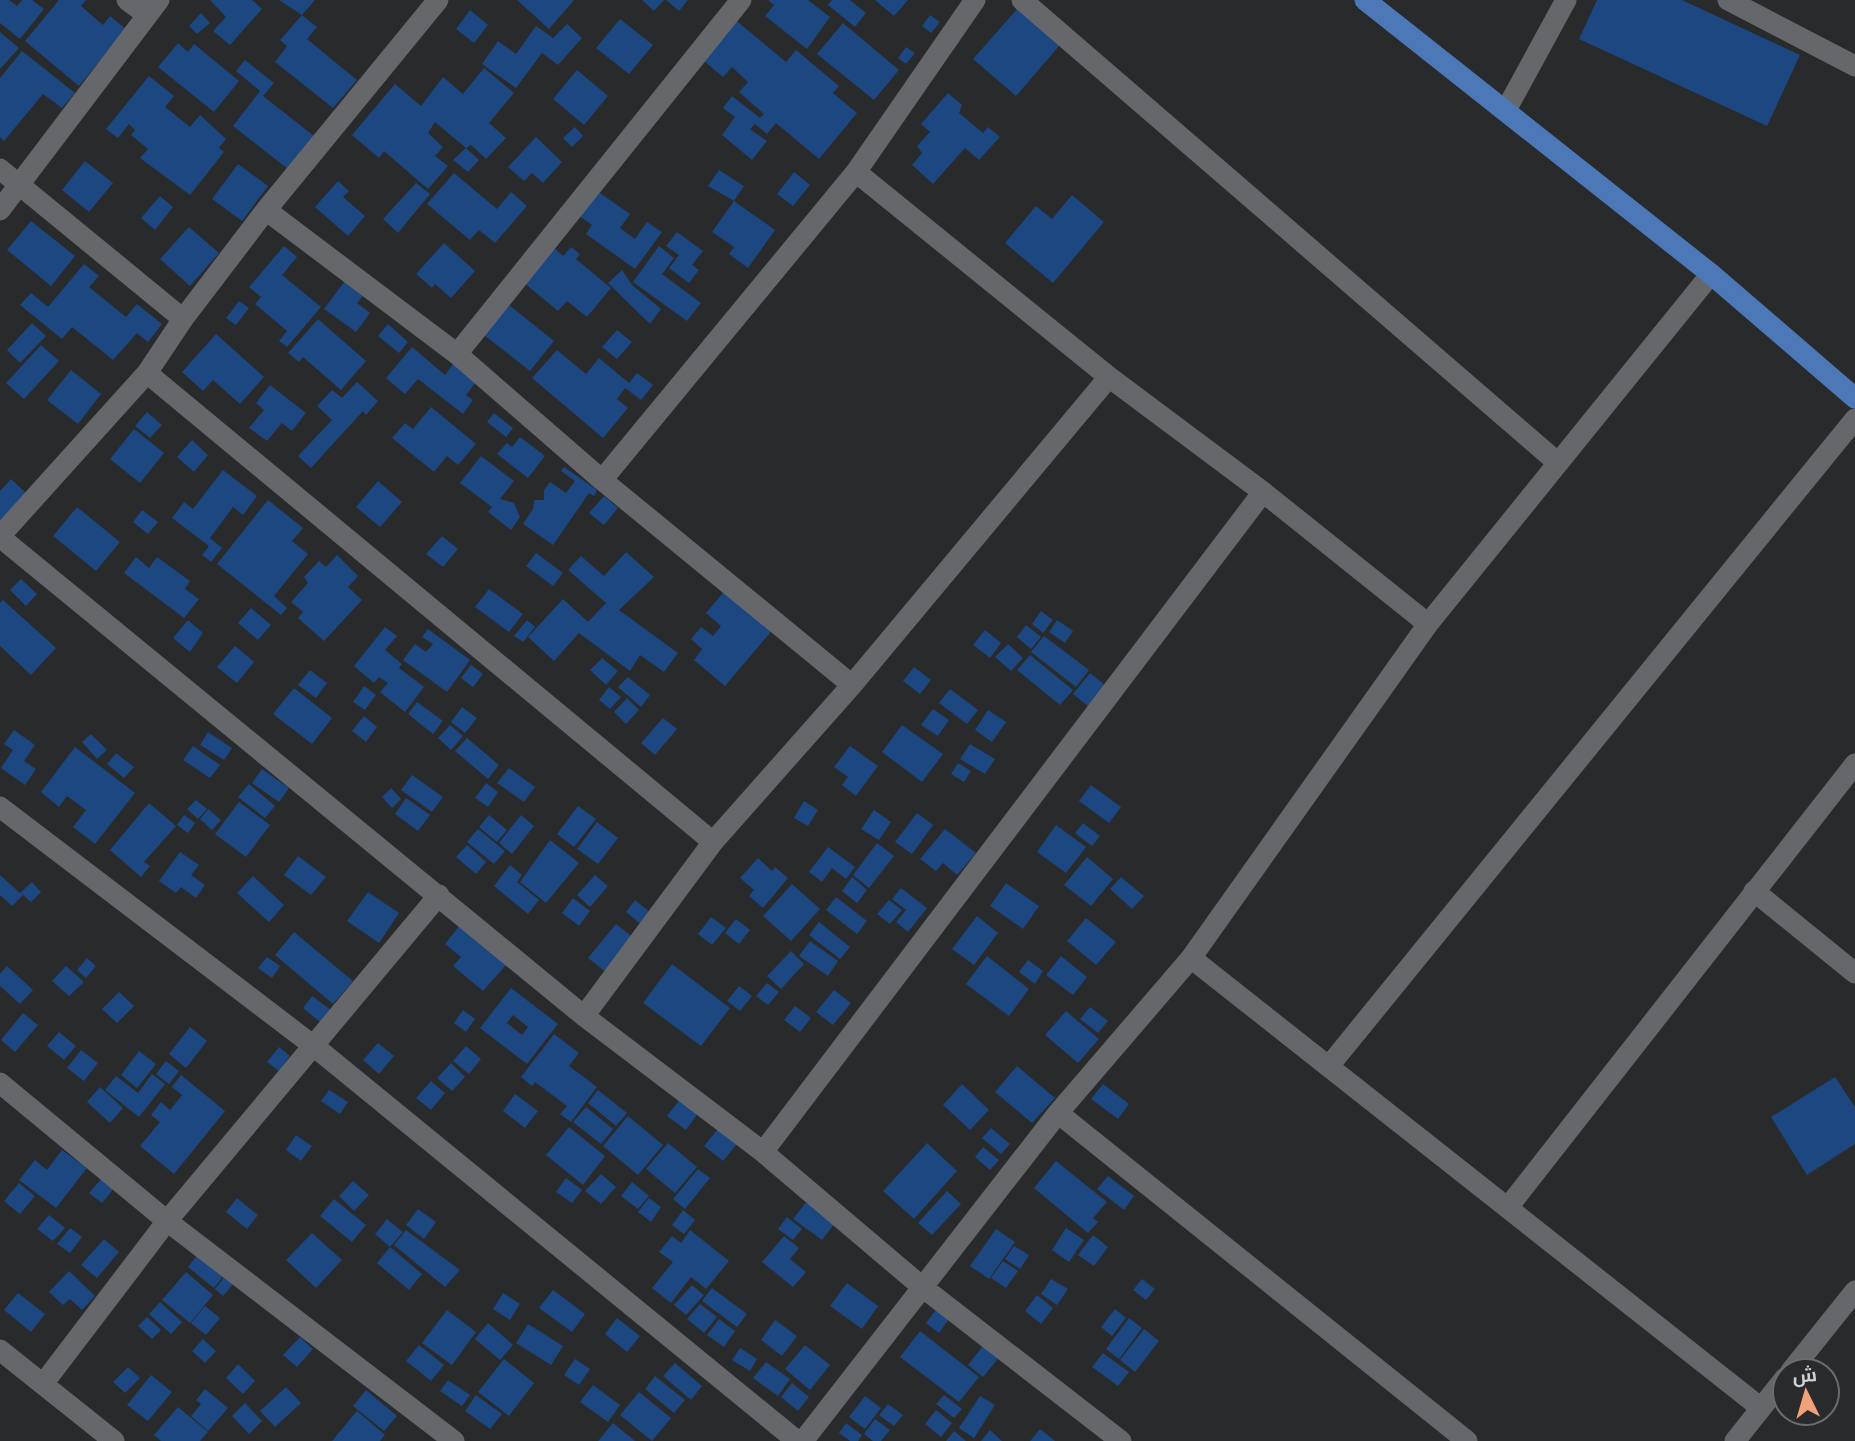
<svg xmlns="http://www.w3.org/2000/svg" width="1855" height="1441" font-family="'Fira Sans',Cairo,sans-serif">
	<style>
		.building { fill: #1d4781; fill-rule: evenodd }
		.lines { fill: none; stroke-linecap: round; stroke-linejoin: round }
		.minor { stroke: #66676a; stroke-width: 21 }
		.major { stroke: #4c78b7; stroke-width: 21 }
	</style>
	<rect width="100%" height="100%" fill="#282a2c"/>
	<path class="building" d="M0 0H9L17 6 22 0H32L44 9 20 39 0 23Z
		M59 0H86L81 6 103 25 110 16 126 29 79 86 25 41Z
		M210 0H252L262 9 230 45 213 31 226 17Z
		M279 0H315L302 15Z
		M517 0H574L549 29Z
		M642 0H664L654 11Z
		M666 0H688L679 11Z
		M768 0H808L830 17 807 49 765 16 774 5Z
		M832 0H850L866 13 855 27 828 5Z
		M875 0H908L894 16Z
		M1597 0H1682L1800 55 1767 126 1579 39Z
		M1018 8 1060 45 1016 96 973 59Z
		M470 10 488 25 474 43 456 29Z
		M201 13 210 23 197 34 189 26Z
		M302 15 317 27 307 39 357 80 333 108 275 62 287 46 280 40Z
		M930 15 940 22 931 33 922 26Z
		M733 18 786 62 796 50 839 86 833 93 857 113 819 159 776 123 767 134 755 124 750 129 767 141 752 160 722 135 735 117 723 108 732 96 760 118 764 114 739 92 748 82 732 67 723 77 699 57Z
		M620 19 653 45 629 74 596 48Z
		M843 23 899 70 874 100 817 54Z
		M567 24 582 38 558 65 542 53 516 88 482 64 498 41 516 54 536 26 553 38Z
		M0 32 19 48 0 69Z
		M178 43 188 52 194 44 239 81 214 112 158 67Z
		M906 47 915 53 906 64 898 58Z
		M22 51 75 93 62 108 43 94 4 141 0 137V78Z
		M245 60 274 83 263 96 314 136 288 169 233 126 260 91 236 71Z
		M484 68 514 93 489 123 506 138 486 159 471 145 466 148 435 122 428 133 443 147 435 156 448 166 428 189 384 151 379 158 352 135 395 84 421 106 443 77 463 94Z
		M577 70 608 96 584 125 553 99Z
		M149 76 174 96 165 107 190 127 200 115 226 139 219 148 224 152 190 195 140 158 148 149 131 135 135 130 129 124 118 138 106 129Z
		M948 93 962 105 959 113 983 133 988 127 1000 137 979 160 965 148 933 184 912 165 922 153 917 146 930 132 921 124Z
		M575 127 583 136 572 147 563 138Z
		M536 137 562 162 543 183 532 173 524 181 508 167Z
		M466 148 479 160 468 172 453 160Z
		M85 161 113 183 89 212 62 190Z
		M238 164 268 186 242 221 212 199Z
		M719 170 744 186 734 201 708 186Z
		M794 172 810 185 793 206 777 194Z
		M454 173 497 209 511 192 527 206 495 243 479 230 470 240 427 204Z
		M338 181 349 191 343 197 365 216 348 236 315 207Z
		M416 183 430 194 398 233 383 219Z
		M594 189 630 214 620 228 635 239 647 222 662 232 635 269 586 234 592 225 576 214Z
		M1072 195 1104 222 1053 283 1005 243 1036 206 1052 219Z
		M160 196 173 207 155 230 141 218Z
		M734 201 775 230 748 268 729 254 734 247 712 232Z
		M31 221 75 256 51 286 7 250Z
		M189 227 219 253 190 286 160 259Z
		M677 232 703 251 692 265 699 270 689 283 669 268 679 255 666 246Z
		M444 243 475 271 451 298 435 284 432 288 416 274Z
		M284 246 297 257 282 275 321 307 287 347 279 341 287 331 255 304 261 297 249 287Z
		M552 246 563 256 571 247 580 254 576 259 611 288 587 317 567 301 558 311 523 282Z
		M659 246 674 258 662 274 701 303 687 321 633 282Z
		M84 264 99 276 89 287 126 317 137 304 162 324 148 342 137 333 113 360 72 327 62 339 20 305 31 293 48 307Z
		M622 270 632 285 661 309 650 324 608 283Z
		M348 277 367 291 357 303 370 313 356 332 324 309Z
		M239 301 249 308 236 325 226 318Z
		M509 305 554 341 530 371 484 335Z
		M318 319 366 361 341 390 303 357 299 362 288 353Z
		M32 323 46 336 20 363 7 350Z
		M388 324 408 342 399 353 378 336Z
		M617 330 632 342 617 359 602 347Z
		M216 334 264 377 240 404 213 380 203 391 182 372Z
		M41 345 59 361 24 399 6 383Z
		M412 347 445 375 455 361 479 378 466 395 473 400 463 414 418 379 405 394 386 378Z
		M557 350 586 374 599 358 629 383 637 373 653 385 641 400 625 388 617 399 628 408 603 438 532 378Z
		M71 370 101 394 78 424 47 400Z
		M357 382 378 401 366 415 363 411 311 468 298 456 332 420 317 406 332 390 342 398Z
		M270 385 306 413 292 431 282 423 267 441 249 428 264 410 256 403Z
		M431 407 476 444 458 465 447 456 434 472 392 438 405 423 413 429Z
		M147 412 162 425 150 438 135 426Z
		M494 413 513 428 506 437 487 422Z
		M134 429 164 453 140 483 110 459Z
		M520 437 545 456 528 478 497 454 507 443 512 447Z
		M192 440 208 455 194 472 177 457Z
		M481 456 514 481 500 499 514 503 520 517 511 530 488 512 492 507 460 483Z
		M564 467 597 490 594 496 589 493 553 545 523 524 533 509 534 500H544V490L550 482 566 493 575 481 561 471Z
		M223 470 257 496 243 515 233 507 210 538 222 548 211 562 202 555 209 546 172 518 184 502 193 509Z
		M11 479 26 493 0 521V491Z
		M378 481 402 502 380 527 356 507Z
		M604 496 618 508 604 525 589 513Z
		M268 500 303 528 292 541 308 554 274 596 287 608 281 615 217 564Z
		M77 507 120 542 96 571 53 536Z
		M142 510 158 522 148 534 133 522Z
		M442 536 458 549 443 567 426 554Z
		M626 552 654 577 619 610 678 653 664 672 640 655 630 671 579 633 554 661 528 637 563 599 588 622 606 603 568 570 581 556 604 576Z
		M536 553 563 573 553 586 526 566Z
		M337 555 358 576 348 587 362 600 324 641 298 618 303 612 291 602 308 583 304 577 319 561 326 567Z
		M136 557 149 568 157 557 190 581 185 589 199 599 184 618 124 573Z
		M21 579 37 594 26 606 10 590Z
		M728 587 775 627 725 686 694 660 702 649 691 639 701 627 713 636 721 626 706 613Z
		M489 589 523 614 509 632 475 607Z
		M3 600 56 648 31 675 0 646V603Z
		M251 608 271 625 258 640 238 623Z
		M1041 611 1053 620 1043 633 1032 624Z
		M188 620 203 633 190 652 173 638Z
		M527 620 535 627 523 642 514 636Z
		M1057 620 1073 631 1065 643 1049 632Z
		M1026 625 1041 637 1031 649 1017 637Z
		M385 627 397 636 385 650 402 664 399 668 424 687 405 712 380 692 388 683 379 677 374 683 354 666Z
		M428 629 470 660 447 692 403 660 415 644 426 652 433 644 422 637Z
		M985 630 1001 643 990 658 973 645Z
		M1044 636 1089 670 1076 687 1031 652Z
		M1008 644 1023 658 1011 671 995 657Z
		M235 646 254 662 237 683 217 667Z
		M1030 655 1073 690 1060 705 1017 670Z
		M602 658 618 671 606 685 590 670Z
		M471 665 483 674 473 687 461 678Z
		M914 667 931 680 920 694 903 681Z
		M310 670 327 683 316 698 298 685Z
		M1090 673 1106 686 1089 707 1073 694Z
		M628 677 650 695 641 707 618 687Z
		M364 686 376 695 365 710 353 702Z
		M609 687 621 697 610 709 599 700Z
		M294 688 332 718 312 744 273 714Z
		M950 689 978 710 967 724 939 703Z
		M627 698 639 710 626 724 614 712Z
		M417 702 443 721 433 734 408 714Z
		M462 707 477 718 465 733 451 722Z
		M933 709 949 720 938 736 921 725Z
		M988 710 1006 722 992 742 975 730Z
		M364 716 377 727 366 742 352 731Z
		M663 718 677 729 655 755 641 743Z
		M450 725 463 736 451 750 438 738Z
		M902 725 943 754 922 782 882 752Z
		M14 730 35 745 24 761 36 769 25 785 1 768 13 750 4 744Z
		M208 732 232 748 224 760 200 745Z
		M91 734 107 750 97 759 82 742Z
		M467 738 499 765 488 779 455 751Z
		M970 744 995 759 985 774 960 759Z
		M193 746 220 765 210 778 183 760Z
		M850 746 878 766 856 796 842 785 848 777 834 767Z
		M75 747 135 793 95 844 73 827 86 810 67 796 59 807 41 792Z
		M116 753 134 767 124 778 107 764Z
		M958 763 971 771 964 782 951 774Z
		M509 768 535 787 524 802 497 783Z
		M262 769 289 788 279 802 252 783Z
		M412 775 443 797 432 812 401 790Z
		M486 783 498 792 488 807 475 798Z
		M249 784 275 806 265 818 238 797Z
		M1091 785 1121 807 1109 823 1079 801Z
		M391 788 401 799 392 808 382 797Z
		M406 798 430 815 418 831 395 814Z
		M196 800 207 809 198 819 187 809Z
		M804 801 818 810 808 826 794 818Z
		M239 802 270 825 246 857 215 834Z
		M149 803 176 826 144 862 150 866 141 877 110 850Z
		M578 806 596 819 574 847 557 834Z
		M208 809 221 820 212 830 200 819Z
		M874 810 891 822 879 840 861 829Z
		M917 813 933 825 912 854 895 842Z
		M184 815 195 823 188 833 177 825Z
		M489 815 507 830 497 842 479 827Z
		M521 815 534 826 512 854 499 843Z
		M597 822 618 838 598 864 577 849Z
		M1083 823 1100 836 1092 846 1075 833Z
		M1056 825 1086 847 1066 873 1037 852Z
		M478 829 505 851 494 864 467 842Z
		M945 829 976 853 957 875 943 863 936 871 920 859Z
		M550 840 579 863 546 903 520 882Z
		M877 843 894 856 869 888 853 875Z
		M467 845 486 862 476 874 456 857Z
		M828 847 855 867 846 879 832 868 822 882 809 872Z
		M180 852 199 865 191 875 205 885 196 898 181 887 176 893 159 881Z
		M298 856 326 877 311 895 284 875Z
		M1087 857 1113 879 1091 906 1064 885Z
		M758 858 772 871 775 867 788 878 763 908 749 896 754 890 740 878Z
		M510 865 522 875 517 882 539 900 528 914 494 886Z
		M0 875 20 893 32 882 41 892 31 902 23 895 12 906 0 895Z
		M595 875 608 886 590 907 577 895Z
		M253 876 284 905 269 922 237 893Z
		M852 877 867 890 857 903 842 891Z
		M1121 877 1144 896 1132 909 1110 889Z
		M1006 883 1039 906 1023 929 990 906Z
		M792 884 820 909 791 941 763 916Z
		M901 888 927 908 908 932 896 922 906 910 892 899Z
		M368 892 399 913 379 943 347 921Z
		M836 897 867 921 857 934 826 910Z
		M573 898 590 911 579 926 562 913Z
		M635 900 651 913 642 925 626 912Z
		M889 900 902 910 890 924 877 914Z
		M977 916 998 933 974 965 952 949Z
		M711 917 726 928 712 945 698 934Z
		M1086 918 1116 942 1096 965 1067 941Z
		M736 919 750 930 739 944 725 933Z
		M819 922 850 947 840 959 809 935Z
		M461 924 507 964 483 991 453 966 461 957 445 944Z
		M616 924 635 939 607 973 588 958Z
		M294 932 353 981 333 1004 275 955Z
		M810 941 838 961 828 976 799 956Z
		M791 951 804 964 781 989 767 976Z
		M987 956 1029 989 1009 1016 966 984Z
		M1061 956 1087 977 1073 995 1046 975Z
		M267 957 280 966 272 978 258 968Z
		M87 958 96 966 86 978 77 970Z
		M1028 960 1043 971 1035 984 1019 972Z
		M672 964 730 1008 701 1046 643 1003Z
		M7 966 33 990 20 1004 0 986V974Z
		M66 966 84 982 69 996 52 981Z
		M767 983 779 992 768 1005 756 996Z
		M739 986 752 996 740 1011 727 1001Z
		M511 988 558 1024 527 1064 480 1028ZM513 1015 528 1027 522 1035 507 1023Z
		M834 990 851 1003 833 1025 816 1012Z
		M119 992 134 1006 117 1023 102 1009Z
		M312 996 331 1010 321 1023 303 1008Z
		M795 1006 811 1018 800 1032 784 1020Z
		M1090 1007 1108 1021 1098 1033 1080 1019Z
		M463 1010 475 1019 466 1032 454 1023Z
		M1066 1011 1099 1039 1078 1063 1045 1035Z
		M23 1013 38 1025 15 1052 1 1040Z
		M190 1027 207 1041 186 1068 169 1054Z
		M59 1032 76 1046 64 1060 47 1046Z
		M554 1034 579 1053 569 1066 597 1087 571 1122 560 1114 567 1106 535 1082 532 1086 521 1077Z
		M378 1043 394 1056 379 1074 363 1060Z
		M466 1046 481 1059 469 1074 453 1061Z
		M279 1047 290 1056 279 1071 267 1062Z
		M81 1050 98 1063 84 1081 67 1068Z
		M139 1051 156 1064 137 1088 121 1075Z
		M166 1061 179 1071 169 1084 156 1074Z
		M451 1063 465 1077 452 1091 437 1078Z
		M1017 1066 1055 1098 1032 1123 995 1092Z
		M152 1074 165 1084 139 1117 105 1090 116 1076 138 1093Z
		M181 1075 225 1111 174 1174 140 1146 160 1122 151 1115 161 1102 170 1110 182 1095 172 1087Z
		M1835 1077 1855 1107V1144L1807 1175 1771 1117Z
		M431 1081 445 1093 431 1110 416 1098Z
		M962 1084 989 1110 970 1130 943 1105Z
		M1103 1084 1129 1104 1118 1119 1091 1099Z
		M100 1087 123 1108 110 1123 87 1102Z
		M329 1090 348 1102 340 1114 321 1101Z
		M598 1090 627 1113 616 1126 588 1103Z
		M515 1094 538 1111 525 1128 503 1111Z
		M681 1098 699 1112 686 1130 667 1116Z
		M586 1107 613 1129 601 1144 573 1122Z
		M628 1116 663 1145 638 1175 603 1146Z
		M569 1127 605 1156 583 1185 546 1155Z
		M991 1128 1010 1144 1001 1154 982 1138Z
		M718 1129 737 1144 723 1161 704 1146Z
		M296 1135 312 1146 301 1161 286 1150Z
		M668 1143 697 1167 675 1193 646 1169Z
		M927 1143 957 1171 914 1219 883 1191Z
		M983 1147 999 1160 990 1170 975 1157Z
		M62 1150 87 1168 56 1208 19 1180 35 1160 47 1170Z
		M1056 1161 1107 1202 1093 1218 1098 1222 1088 1233 1034 1188Z
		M698 1169 710 1178 685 1209 673 1199Z
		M601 1174 616 1187 601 1204 585 1191Z
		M1108 1176 1134 1196 1124 1210 1097 1189Z
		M103 1177 115 1187 102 1203 89 1193Z
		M566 1178 582 1190 572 1203 556 1192Z
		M353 1181 369 1195 354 1211 339 1196Z
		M632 1182 649 1196 638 1209 621 1196Z
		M19 1183 35 1196 20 1214 4 1201Z
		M947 1191 961 1204 932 1235 918 1223Z
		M237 1198 258 1215 247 1229 226 1212Z
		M649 1198 661 1207 651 1222 638 1212Z
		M334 1199 366 1225 352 1242 320 1216Z
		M807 1201 835 1223 822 1240 793 1219Z
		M418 1209 436 1222 424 1239 406 1225Z
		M683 1210 695 1220 684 1234 672 1225Z
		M49 1215 65 1228 53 1241 37 1229Z
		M787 1217 802 1229 793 1240 778 1229Z
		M387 1219 403 1232 390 1247 375 1234Z
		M70 1228 82 1237 70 1253 57 1244Z
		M1066 1228 1084 1240 1069 1262 1052 1250Z
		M996 1229 1015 1242 989 1279 970 1266Z
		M406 1230 460 1270 445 1287 394 1245Z
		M690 1230 729 1261 706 1289 691 1277 671 1303 652 1288 673 1262 659 1252 672 1236 681 1243Z
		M312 1233 342 1260 316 1288 286 1260Z
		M1093 1235 1108 1247 1094 1266 1078 1255Z
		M784 1236 799 1248 790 1259 806 1272 793 1287 762 1262Z
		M104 1239 119 1252 97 1278 81 1265Z
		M1014 1246 1029 1255 1020 1269 1005 1259Z
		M390 1247 422 1274 409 1290 377 1263Z
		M199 1253 225 1274 214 1288 188 1267Z
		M1003 1261 1018 1271 1006 1288 991 1278Z
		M69 1271 95 1296 82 1310 70 1299 63 1305 49 1292Z
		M186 1272 213 1295 190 1323 162 1300Z
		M226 1275 235 1282 223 1296 215 1289Z
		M1051 1279 1068 1289 1057 1305 1041 1294Z
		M1142 1279 1155 1289 1146 1300 1133 1290Z
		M847 1283 878 1306 862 1329 830 1306Z
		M692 1285 704 1295 686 1315 674 1305Z
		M712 1288 747 1314 737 1327 702 1301Z
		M553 1290 585 1314 572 1332 539 1308Z
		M18 1293 45 1314 31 1332 4 1310Z
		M503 1293 520 1304 510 1320 493 1309Z
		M1037 1295 1053 1308 1041 1324 1025 1311Z
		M160 1302 182 1322 171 1334 149 1314Z
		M700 1304 717 1317 704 1333 687 1319Z
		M205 1306 220 1318 206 1335 191 1323Z
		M938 1307 951 1316 939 1333 926 1323Z
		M1115 1309 1126 1318 1112 1336 1101 1327Z
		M447 1310 476 1332 452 1365 422 1343Z
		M147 1317 161 1330 152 1339 138 1326Z
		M617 1318 640 1336 627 1352 605 1334Z
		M1129 1318 1142 1328 1119 1359 1106 1349Z
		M719 1319 735 1331 724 1347 707 1335Z
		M775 1320 797 1336 782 1356 761 1340Z
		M488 1323 513 1345 500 1360 475 1339Z
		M528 1324 563 1346 551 1365 516 1343Z
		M1144 1329 1159 1341 1135 1372 1120 1360Z
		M920 1331 979 1377 959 1402 900 1357Z
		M300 1337 313 1349 297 1367 283 1355Z
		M203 1339 216 1351 205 1363 192 1351Z
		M986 1342 1001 1355 983 1377 968 1365Z
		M419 1345 444 1365 431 1381 406 1361Z
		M805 1345 830 1365 810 1390 785 1369Z
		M740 1348 757 1359 750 1371 732 1360Z
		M1103 1353 1129 1372 1118 1386 1092 1367Z
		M504 1359 534 1383 509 1416 478 1392Z
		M575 1359 590 1369 579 1385 564 1375Z
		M766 1362 790 1379 778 1396 753 1378Z
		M675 1363 702 1386 691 1400 663 1376Z
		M238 1364 255 1381 243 1394 226 1378Z
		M128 1367 140 1378 125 1393 113 1382Z
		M151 1375 172 1392 148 1421 127 1405Z
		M655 1376 685 1400 674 1413 645 1389Z
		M448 1380 470 1395 462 1406 440 1391Z
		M792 1383 809 1397 798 1411 781 1397Z
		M593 1385 620 1405 608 1422 580 1402Z
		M286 1387 301 1403 275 1427 260 1411Z
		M205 1389 228 1408 208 1431 191 1416 201 1404 196 1400Z
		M366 1390 397 1416 384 1431 353 1406Z
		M639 1392 671 1418 652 1441 620 1415Z
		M476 1395 502 1414 490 1429 465 1411Z
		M944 1395 962 1409 954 1418 936 1404Z
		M865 1396 881 1408 865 1429 849 1417Z
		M980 1396 995 1405 974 1438 959 1428Z
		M245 1403 262 1421 249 1434 232 1416Z
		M888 1404 903 1415 894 1426 879 1415Z
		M178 1407 208 1432 200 1441H161L154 1435Z
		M936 1410 952 1423 941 1437 925 1424Z
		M357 1411 385 1435 380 1441H332Z
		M875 1419 890 1430 881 1441H873L864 1434Z
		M613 1423 635 1441H598Z
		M846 1423 862 1435 858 1441H850L839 1433Z
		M1040 1429 1055 1441H1030Z
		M990 1430 1002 1441H981Z
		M954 1431 966 1441H946Z"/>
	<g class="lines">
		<path class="minor" d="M127 0 146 14
			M1022 0 1558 463
			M1728 0 1855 66
			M1506 110 1566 0
			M0 169 183 319
			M856 172 1109 377
			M0 210 159 0
			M266 210 457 354 602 480 852 685
			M457 354 741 0
			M147 373 713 842
			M602 480 856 172 975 0
			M0 536 147 373 183 319 266 210 438 0
			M0 537 584 1016 763 1152 921 1286 1121 1441
			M0 807 315 1047 797 1441
			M1754 891 1855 973
			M1191 958 1761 1408
			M584 1016 713 842 852 685 1109 377 1263 492 1428 624
			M1329 1066 1855 419
			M0 1083 167 1221 454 1441
			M1058 1113 1467 1441
			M763 1152 1263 492
			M1509 1206 1855 764
			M0 1350 114 1441
			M1791 1371 1855 1291
			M43 1384 167 1221 439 895
			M803 1441 1058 1113 1191 958 1428 624 1711 274
			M1735 1441 1785 1378"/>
		<path class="major" d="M1365 0 1711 274 1855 398"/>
	</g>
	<g transform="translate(1806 1392) rotate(355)"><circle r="33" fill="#282a2c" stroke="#6c6d6f" stroke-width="2"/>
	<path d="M0-5L12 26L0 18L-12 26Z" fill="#f0a27a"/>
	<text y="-10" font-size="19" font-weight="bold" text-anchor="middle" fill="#d1d2d4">ش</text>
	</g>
</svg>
